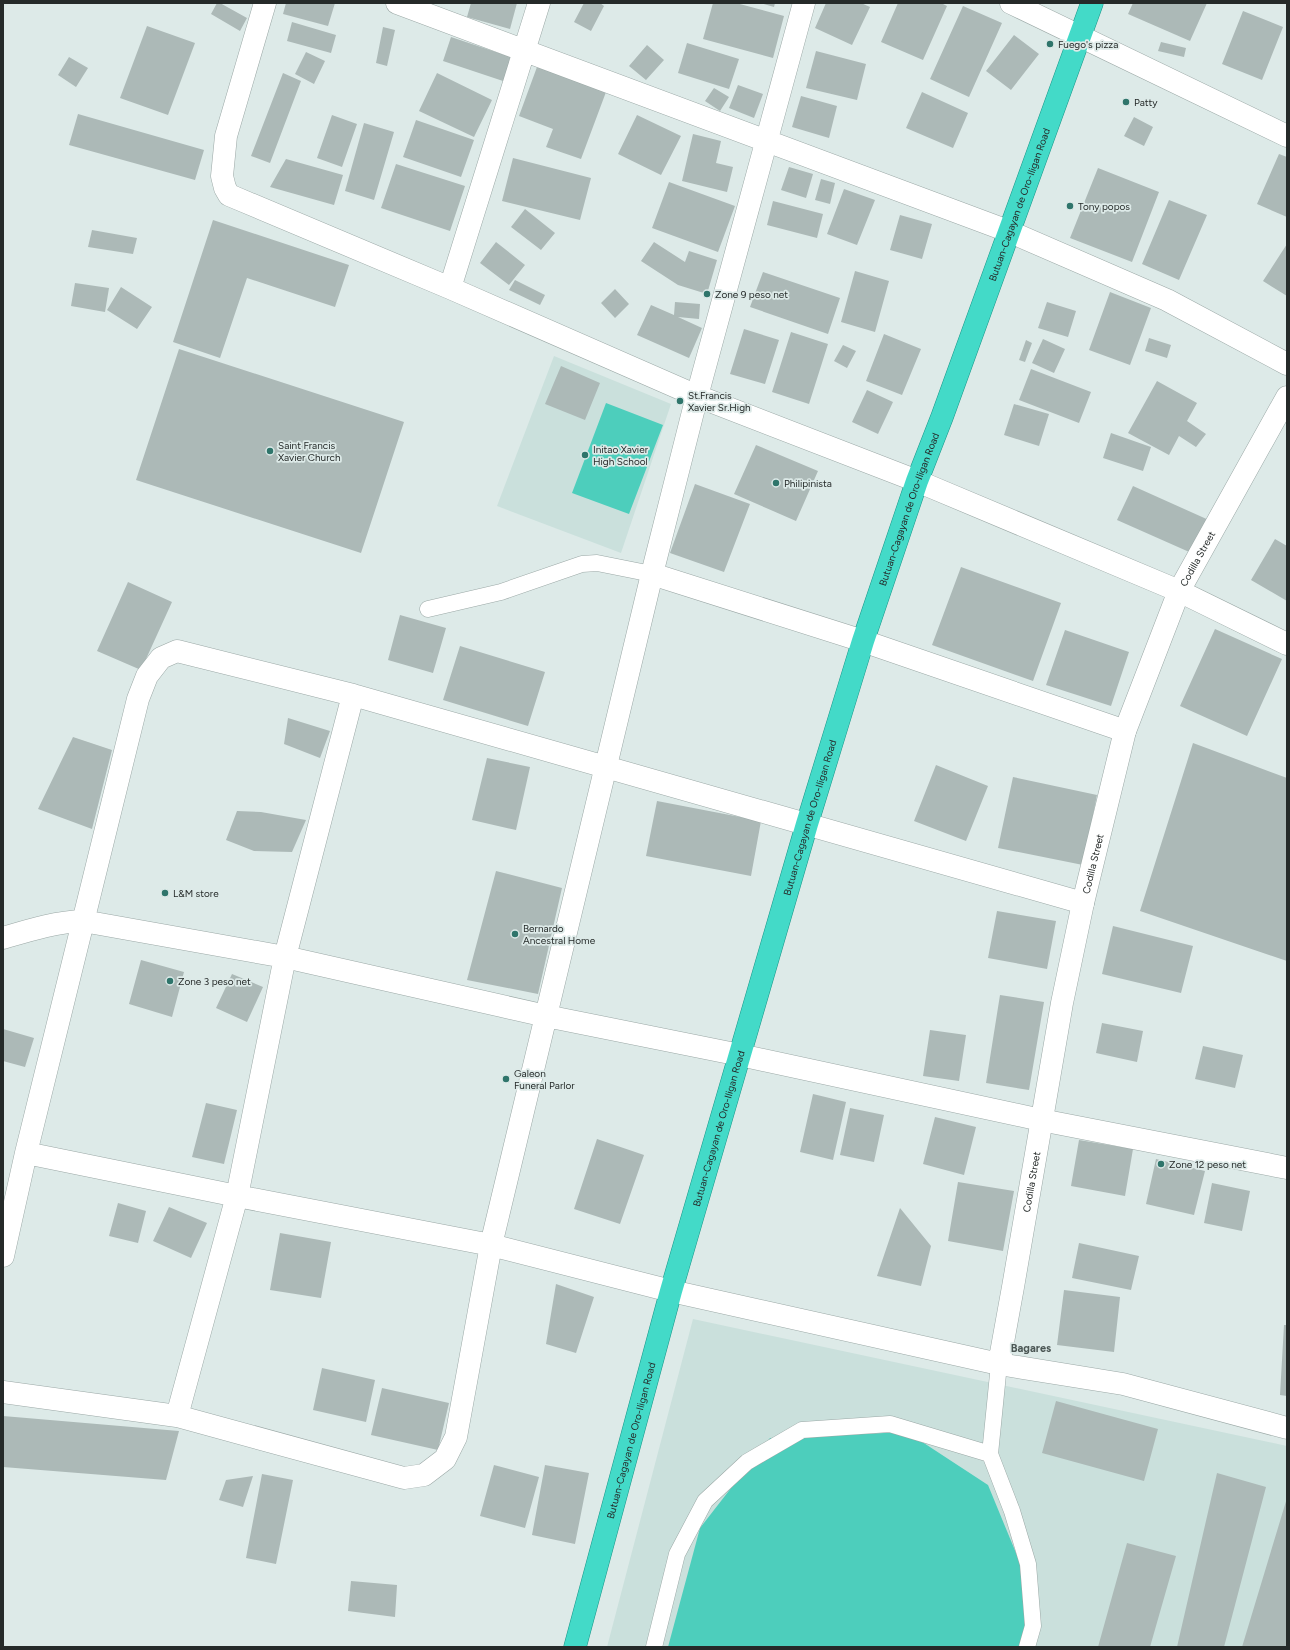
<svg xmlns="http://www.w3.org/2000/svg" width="1290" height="1650" font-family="Figtree,sans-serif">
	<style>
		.built { fill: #cae0dc }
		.green { fill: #4dcebc }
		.building { fill: #acb9b7 }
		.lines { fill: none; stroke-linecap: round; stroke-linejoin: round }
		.service-casing { stroke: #9ba8a6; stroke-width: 17 }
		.minor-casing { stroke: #9ba8a6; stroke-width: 23 }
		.tertiary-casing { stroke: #9ba8a6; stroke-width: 23 }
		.trunk-casing { stroke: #1a9688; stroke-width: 23 }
		.service { stroke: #fff; stroke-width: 16 }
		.minor { stroke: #fff; stroke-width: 22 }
		.tertiary { stroke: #fff; stroke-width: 22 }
		.trunk { stroke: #43dac8; stroke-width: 22 }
		.poi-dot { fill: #2f756b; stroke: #ddeae8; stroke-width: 1.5 }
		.labels { text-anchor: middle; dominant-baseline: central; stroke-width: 3.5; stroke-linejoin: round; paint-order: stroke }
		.poi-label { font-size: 10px; fill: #252a29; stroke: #ddeae8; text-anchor: start }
		.street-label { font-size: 10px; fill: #252a29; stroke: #ddeae8 }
		.neighbourhood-label { font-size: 11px; font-weight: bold; fill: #4c5755; stroke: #ddeae8 }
	</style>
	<rect width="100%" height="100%" fill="#ddeae8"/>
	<path class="built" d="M554 356 671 404 621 553 497 506Z
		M693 1319 1287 1446V1647H607Z"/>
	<path class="green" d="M606 403 663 425 629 514 572 493Z
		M907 1432 988 1485 1037 1604 1025 1647H668L700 1528 770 1438Z"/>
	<path class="building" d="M217 3H220L247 18 240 31 211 14Z
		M286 3H335L328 26 283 14Z
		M471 3H517L510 29 467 17Z
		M584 3H600L604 6 591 31 574 22Z
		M713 3H736L784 16 773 58 703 39Z
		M760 3H775L774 7Z
		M826 3H861L870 7 852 45 815 28Z
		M898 3H941L947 6 923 60 881 42Z
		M1133 3H1207L1190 41 1128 14Z
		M963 6 1002 23 969 97 930 79Z
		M1243 11 1283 27 1262 80 1222 64Z
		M292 22 336 35 331 53 287 41Z
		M147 26 195 43 168 115 120 98Z
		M383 27 395 30 387 66 376 63Z
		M1014 35 1039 54 1011 90 986 71Z
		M451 37 514 58 506 82 443 61Z
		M1161 42 1186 48 1184 57 1158 51Z
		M687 43 739 59 729 89 678 73Z
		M647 45 664 60 646 80 629 66Z
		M816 51 866 64 857 100 806 88Z
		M306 52 325 61 314 84 295 74Z
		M69 57 88 68 76 87 58 75Z
		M537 67 606 92 581 159 546 147 553 129 519 116Z
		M283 73 301 81 270 163 251 156Z
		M437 73 492 100 474 137 419 111Z
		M738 85 763 94 754 118 729 108Z
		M714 88 729 97 720 111 705 101Z
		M922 92 968 113 953 148 906 128Z
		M801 96 837 106 829 138 792 127Z
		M78 114 204 150 195 180 69 145Z
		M332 115 357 124 342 167 317 158Z
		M637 115 681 136 661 175 618 154Z
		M1134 117 1153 127 1144 146 1124 136Z
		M416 120 474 140 461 177 403 157Z
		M364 123 394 132 374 200 345 191Z
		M693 134 721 141 716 163 733 167 727 192 682 181Z
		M1279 154 1287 157V217L1257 204Z
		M513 158 591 178 580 220 502 201Z
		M286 159 343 175 334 205 270 187Z
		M396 164 465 186 450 231 381 208Z
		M789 167 813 174 806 198 781 190Z
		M1098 168 1159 192 1132 262 1070 238Z
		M821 179 835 183 830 204 815 200Z
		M669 182 735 206 718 252 652 228Z
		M844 189 875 200 857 245 827 234Z
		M1169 200 1207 215 1179 280 1142 264Z
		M773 201 823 214 817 238 767 225Z
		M525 209 555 233 541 250 511 227Z
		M900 215 932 224 922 259 890 250Z
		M213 220 349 265 335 307 247 278 220 358 173 342Z
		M92 230 137 238 133 254 88 247Z
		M496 242 525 265 509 285 480 263Z
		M654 242 685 262 689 251 717 260 707 294 678 285 641 261Z
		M1287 244V296L1263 281Z
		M855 271 889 281 875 332 841 322Z
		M763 272 840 298 828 334 750 307Z
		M515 280 545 295 540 305 509 290Z
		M75 283 109 288 105 312 71 306Z
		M121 287 152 307 137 329 107 310Z
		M615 289 629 304 615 318 601 303Z
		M1110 292 1151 308 1130 365 1089 350Z
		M675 302 700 304 699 319 678 317 702 328 689 358 637 335 651 305 674 315Z
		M1047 302 1076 311 1068 337 1038 328Z
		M744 329 779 340 765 384 730 374Z
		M791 332 828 344 809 404 772 392Z
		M884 334 921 349 902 395 866 381Z
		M1149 338 1171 345 1167 358 1145 351Z
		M1043 339 1065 349 1054 373 1032 363Z
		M1026 340 1032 343 1025 362 1019 360Z
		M843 345 856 351 847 368 834 361Z
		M179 349 404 422 361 553 136 480Z
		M561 366 600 383 585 420 545 404Z
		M1031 369 1091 392 1079 423 1019 400Z
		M1157 381 1197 403 1187 421 1206 434 1196 447 1179 436 1169 455 1128 433Z
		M867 390 893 402 878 434 852 422Z
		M1014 404 1049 414 1039 446 1004 435Z
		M1111 433 1151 447 1143 471 1103 458Z
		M756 445 818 471 796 521 734 494Z
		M695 484 750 504 724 572 670 553Z
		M1133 486 1211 521 1196 555 1117 520Z
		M1275 539 1287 546V601L1251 580Z
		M961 567 1061 603 1033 681 932 645Z
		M128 582 172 602 141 670 97 651Z
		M400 615 446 628 433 673 388 660Z
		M1215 629 1282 659 1247 736 1180 706Z
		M1065 630 1129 652 1111 706 1046 685Z
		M460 646 545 672 528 726 443 700Z
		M288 718 330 731 320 758 284 744Z
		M73 737 112 750 92 829 38 809Z
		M1193 743 1287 778V961L1140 911Z
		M487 758 530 767 516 830 472 820Z
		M936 765 988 786 966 841 914 821Z
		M1013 777 1097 795 1083 865 998 848Z
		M657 801 761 821 751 876 646 856Z
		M237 811 261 812 306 820 292 852 254 851 226 840Z
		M496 871 562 888 538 994 467 980Z
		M997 911 1056 921 1047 969 988 958Z
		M1113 926 1193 946 1181 993 1102 974Z
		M141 960 184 972 172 1017 129 1004Z
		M232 974 263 987 247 1022 216 1008Z
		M1000 995 1044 1002 1029 1090 986 1083Z
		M1102 1023 1143 1031 1137 1062 1096 1053Z
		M3 1029 34 1038 25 1067 3 1061Z
		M930 1030 966 1035 959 1081 923 1076Z
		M1203 1046 1243 1055 1235 1088 1195 1079Z
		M813 1094 846 1102 833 1160 800 1152Z
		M206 1103 237 1110 224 1164 192 1157Z
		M850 1108 884 1115 874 1162 840 1155Z
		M935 1117 976 1127 964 1175 923 1164Z
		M597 1139 644 1155 620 1224 574 1209Z
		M1079 1140 1133 1149 1125 1196 1071 1186Z
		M1156 1159 1205 1171 1194 1215 1146 1204Z
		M958 1182 1014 1191 1003 1251 948 1241Z
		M1212 1183 1250 1191 1242 1231 1204 1223Z
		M118 1203 146 1211 138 1243 109 1236Z
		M169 1207 207 1223 191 1258 153 1241Z
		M900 1208 931 1246 921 1286 877 1276Z
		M280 1233 331 1242 321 1298 270 1290Z
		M1079 1243 1139 1256 1131 1290 1072 1278Z
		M556 1284 594 1297 576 1353 546 1344Z
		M1064 1290 1120 1297 1114 1352 1057 1345Z
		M1284 1325H1287V1396L1280 1395Z
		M322 1368 375 1380 366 1422 313 1410Z
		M382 1388 449 1403 438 1450 371 1435Z
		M1056 1401 1158 1429 1144 1481 1042 1453Z
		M3 1416 179 1431 166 1480 3 1467Z
		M494 1465 539 1477 525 1528 480 1516Z
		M545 1465 589 1473 575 1544 532 1535Z
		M1217 1473 1266 1487 1224 1647H1177Z
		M262 1474 293 1480 276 1564 246 1558Z
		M253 1476 243 1507 219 1500 226 1480Z
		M1287 1498V1647H1242Z
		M1127 1543 1176 1556 1150 1647H1098Z
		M351 1581 397 1585 395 1617 348 1611Z"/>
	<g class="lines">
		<defs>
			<path id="service" d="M428 609 501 592 582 564 597 563 652 574
				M999 1364 990 1454 1012 1511 1028 1564 1033 1626 1027 1647
				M654 1647 677 1554 705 1501 747 1462 802 1430 890 1424 990 1454"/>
			<path id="minor" d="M265 3 226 136 222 176 225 188 229 195 450 288 697 396 917 481 1179 591 1287 644
				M397 3 1008 231 1167 300 1287 364
				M450 288 539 3
				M652 574 863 641 1125 731
				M3 938C30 930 55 922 83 921L285 957 546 1016 740 1055 1041 1120 1287 1168
				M26 1153 237 1196 491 1245 671 1291
				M3 1256 26 1153 138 699 147 676 161 658 177 651 353 695 1083 903
				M999 1364 1123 1384 1287 1428
				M3 1392 177 1416 404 1478 424 1475 445 1459 456 1437 491 1245 652 574 697 396 804 3
				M177 1416 237 1196 285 957 353 695"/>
			<g id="tertiary">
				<path d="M1011 3 1287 136"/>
				<path id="s1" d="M671 1291 999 1364 1013 1287 1062 1003 1083 903 1125 731 1179 591 1287 397"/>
			</g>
			<g id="trunk">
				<path id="s2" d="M575 1647 671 1291 807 824 863 641 917 481 942 417 1092 3"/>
			</g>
		</defs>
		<use href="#service" class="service-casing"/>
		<use href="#minor" class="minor-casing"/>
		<use href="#tertiary" class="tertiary-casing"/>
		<use href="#trunk" class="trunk-casing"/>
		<use href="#service" class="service"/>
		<use href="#minor" class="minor"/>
		<use href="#tertiary" class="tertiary"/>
		<use href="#trunk" class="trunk"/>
	</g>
	<g class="poi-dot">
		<circle cx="1050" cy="44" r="4"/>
		<circle cx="1126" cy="102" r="4"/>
		<circle cx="1070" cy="206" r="4"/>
		<circle cx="707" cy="294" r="4"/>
		<circle cx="680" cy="401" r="4"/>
		<circle cx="270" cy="451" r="4"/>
		<circle cx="585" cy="455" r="4"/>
		<circle cx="776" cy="483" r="4"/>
		<circle cx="165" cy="893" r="4"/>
		<circle cx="515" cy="934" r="4"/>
		<circle cx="170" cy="981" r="4"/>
		<circle cx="506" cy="1079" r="4"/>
		<circle cx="1161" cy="1164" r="4"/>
	</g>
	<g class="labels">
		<g class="poi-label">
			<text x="1058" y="44">Fuego's pizza</text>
			<text x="1134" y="102">Patty</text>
			<text x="1078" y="206">Tony popos</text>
			<text x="715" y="294">Zone 9 peso net</text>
			<text x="688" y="395">St.Francis<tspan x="688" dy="12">Xavier Sr.High</tspan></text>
			<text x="278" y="445">Saint Francis<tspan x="278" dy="12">Xavier Church</tspan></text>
			<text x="593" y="449">Initao Xavier<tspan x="593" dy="12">High School</tspan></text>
			<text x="784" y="483">Philipinista</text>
			<text x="173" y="893">L&amp;M store</text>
			<text x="523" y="928">Bernardo<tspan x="523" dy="12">Ancestral Home</tspan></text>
			<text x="178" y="981">Zone 3 peso net</text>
			<text x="514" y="1073">Galeon<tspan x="514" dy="12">Funeral Parlor</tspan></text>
			<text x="1169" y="1164">Zone 12 peso net</text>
		</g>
		<g class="street-label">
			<text stroke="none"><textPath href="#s2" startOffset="1510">Butuan-Cagayan de Oro-Iligan Road</textPath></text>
			<text stroke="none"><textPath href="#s2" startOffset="1186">Butuan-Cagayan de Oro-Iligan Road</textPath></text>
			<text stroke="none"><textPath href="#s1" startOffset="1169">Codilla Street</textPath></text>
			<text stroke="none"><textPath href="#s2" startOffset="862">Butuan-Cagayan de Oro-Iligan Road</textPath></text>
			<text stroke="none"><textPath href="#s1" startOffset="845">Codilla Street</textPath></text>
			<text stroke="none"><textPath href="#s2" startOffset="538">Butuan-Cagayan de Oro-Iligan Road</textPath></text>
			<text stroke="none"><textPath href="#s1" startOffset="521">Codilla Street</textPath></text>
			<text stroke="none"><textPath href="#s2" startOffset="214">Butuan-Cagayan de Oro-Iligan Road</textPath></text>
		</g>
		<g class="neighbourhood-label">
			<text x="1031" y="1348">Bagares</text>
		</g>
	</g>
	<rect width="1290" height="1650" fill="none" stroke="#252a29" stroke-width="8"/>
</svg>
